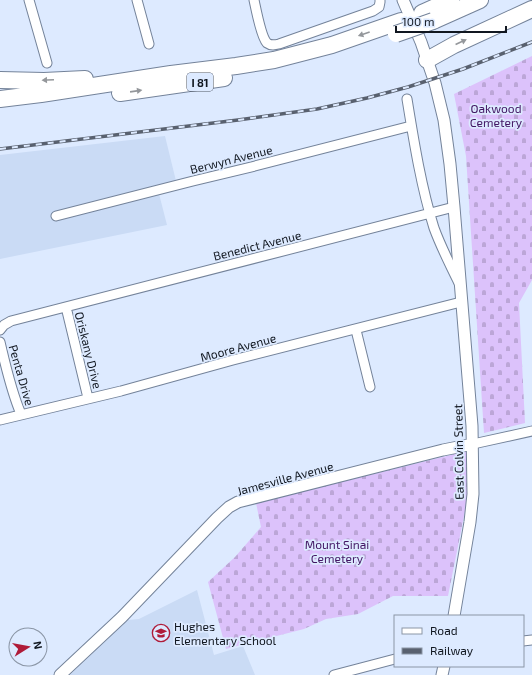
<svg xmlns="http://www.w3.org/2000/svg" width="532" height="675" font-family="'Exo 2',sans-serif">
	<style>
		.built { fill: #cadbf5 }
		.cemetery { fill: url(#cemetery-stones) }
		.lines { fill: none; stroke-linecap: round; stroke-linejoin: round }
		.minor-casing { stroke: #74839a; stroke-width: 11 }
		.tertiary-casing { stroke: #74839a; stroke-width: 13 }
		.motorway-casing { stroke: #74839a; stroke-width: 18 }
		.minor { stroke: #fff; stroke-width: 9 }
		.tertiary { stroke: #fff; stroke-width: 11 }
		.motorway { stroke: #fff; stroke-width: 16 }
		.rail-casing { stroke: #59616f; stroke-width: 3.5 }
		.rail { stroke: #ddeaff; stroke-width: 2; stroke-dasharray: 6; stroke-linecap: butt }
		.motorway-bridge-casing { stroke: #74839a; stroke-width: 18; stroke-linecap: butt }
		.motorway-bridge { stroke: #fff; stroke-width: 16 }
		.oneway { fill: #94979b }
		.labels { text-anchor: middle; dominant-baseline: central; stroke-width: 3.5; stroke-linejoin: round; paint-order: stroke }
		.shield { fill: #ddeaff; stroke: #4e5663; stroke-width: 1 }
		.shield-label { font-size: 11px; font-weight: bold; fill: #111720 }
		.park-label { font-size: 12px; fill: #411563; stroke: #ddeaff }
		.street-label { font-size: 12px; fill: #111720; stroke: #ddeaff }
		.poi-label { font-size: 12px; fill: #111720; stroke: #ddeaff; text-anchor: start }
	</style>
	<defs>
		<pattern id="cemetery-stones" width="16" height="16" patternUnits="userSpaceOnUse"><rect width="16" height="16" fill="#dcc2fb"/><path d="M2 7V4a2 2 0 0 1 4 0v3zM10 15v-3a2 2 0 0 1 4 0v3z" fill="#bca6d7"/></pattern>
	</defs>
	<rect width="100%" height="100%" fill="#ddeaff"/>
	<path class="built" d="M165 136 176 181 157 186 167 225 0 259V155Z
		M197 590 214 655 243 646 255 675H70L128 620 139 619Z"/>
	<path class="cemetery" d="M532 56V280L519 303 525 423 484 433 466 156 454 94Z
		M467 451 468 496 448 596H393L358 614 326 619 304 629 226 649 208 582 235 557 261 527 256 503Z"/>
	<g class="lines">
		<defs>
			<path id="minor" d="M29 0 47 63
				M137 0 149 44
				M254 0C256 9 261 37 267 43 271 46 275 45 279 44L373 11 379 7 380 2V0
				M407 99C414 142 421 186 434 228 441 247 450 265 459 283
				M56 216 193 181 255 166 411 126
				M66 307 88 398
				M0 330 4 325 11 321 454 207
				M356 330 370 387
				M0 342C6 367 11 391 21 414
				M0 420 121 391 233 360 461 302
				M473 444 532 431
				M523 641 532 640
				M334 675 395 659"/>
			<path id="tertiary" d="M403 0 421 42 435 83 444 120 450 164 454 207 472 426 473 494 470 522 454 616
				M60 675 122 617 217 518 229 507 238 502 443 450 473 444
				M442 675 444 666"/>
			<path id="motorway" d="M422 13 451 0
				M433 21 480 0
				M427 60 454 45 532 9
				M0 80 44 81 85 79
				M120 93 224 78
				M0 99 41 94 171 74 236 66 274 60 332 45 401 21"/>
		</defs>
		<use href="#minor" class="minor-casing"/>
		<use href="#tertiary" class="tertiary-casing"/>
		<use href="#motorway" class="motorway-casing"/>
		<use href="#minor" class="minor"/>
		<use href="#tertiary" class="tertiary"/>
		<use href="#motorway" class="motorway"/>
		<defs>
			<path id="rail" d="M0 149 238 120 317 109 367 98 408 87 463 69 532 42"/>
		</defs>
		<use href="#rail" class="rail-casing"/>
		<use href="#rail" class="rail"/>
		<defs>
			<path id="motorway-bridge" d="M396 34 433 21"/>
		</defs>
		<use href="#motorway-bridge" class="motorway-bridge-casing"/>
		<use href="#motorway-bridge" class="motorway-bridge"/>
	</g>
	<defs><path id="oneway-solid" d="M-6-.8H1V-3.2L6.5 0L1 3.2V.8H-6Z"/></defs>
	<g class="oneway">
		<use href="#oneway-solid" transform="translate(364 34) rotate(161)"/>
		<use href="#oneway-solid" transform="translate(461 42) rotate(-25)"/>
		<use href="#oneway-solid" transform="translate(48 80) rotate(178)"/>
		<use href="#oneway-solid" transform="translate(136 91) rotate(-8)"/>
	</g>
	<defs>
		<symbol id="school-ring" viewBox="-11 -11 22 22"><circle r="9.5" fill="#ddeaff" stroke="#af1b39" stroke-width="1.5"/><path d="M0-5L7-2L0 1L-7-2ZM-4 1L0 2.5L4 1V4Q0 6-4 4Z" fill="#af1b39"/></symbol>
	</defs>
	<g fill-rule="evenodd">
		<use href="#school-ring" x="151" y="623" width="20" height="20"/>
	</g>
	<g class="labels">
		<rect class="shield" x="187" y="73" width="26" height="18" rx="3"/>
		<g class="shield-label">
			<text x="200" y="82">I 81</text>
		</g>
		<g class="park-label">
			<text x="496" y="108">Oakwood<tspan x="496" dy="14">Cemetery</tspan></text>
			<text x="337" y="544">Mount Sinai<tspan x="337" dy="14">Cemetery</tspan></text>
		</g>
		<g class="street-label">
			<text transform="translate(231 159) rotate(-14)">Berwyn Avenue</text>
			<text transform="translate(257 245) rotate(-14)">Benedict Avenue</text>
			<text transform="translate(238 347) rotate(-15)">Moore Avenue</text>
			<text transform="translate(89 350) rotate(76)">Oriskany Drive</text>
			<text transform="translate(22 375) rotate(74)">Penta Drive</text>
			<text transform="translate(458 452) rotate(-91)">East Colvin Street</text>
			<text transform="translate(285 478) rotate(-15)">Jamesville Avenue</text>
		</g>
		<g class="poi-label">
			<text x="174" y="626">Hughes<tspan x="174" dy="14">Elementary School</tspan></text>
		</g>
	</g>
	<rect x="394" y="615" width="130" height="52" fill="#ddeaff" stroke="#8b96a6"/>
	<rect x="402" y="628" width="20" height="6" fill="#ffffff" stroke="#8b96a6"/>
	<text x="430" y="635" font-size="12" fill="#111720">Road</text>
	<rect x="402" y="648" width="20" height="6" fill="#59616f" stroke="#8b96a6"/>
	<text x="430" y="655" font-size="12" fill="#111720">Railway</text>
	<g transform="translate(28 647) rotate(79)"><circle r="19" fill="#ddeaff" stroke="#8b96a6"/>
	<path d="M0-3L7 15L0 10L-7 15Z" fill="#af1b39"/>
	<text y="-6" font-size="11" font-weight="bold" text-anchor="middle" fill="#111720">N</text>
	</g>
	<path d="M396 26v6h110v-6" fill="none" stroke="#111720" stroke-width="2"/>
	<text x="402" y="26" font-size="12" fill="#111720" stroke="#ddeaff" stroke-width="3" paint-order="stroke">100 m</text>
</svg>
